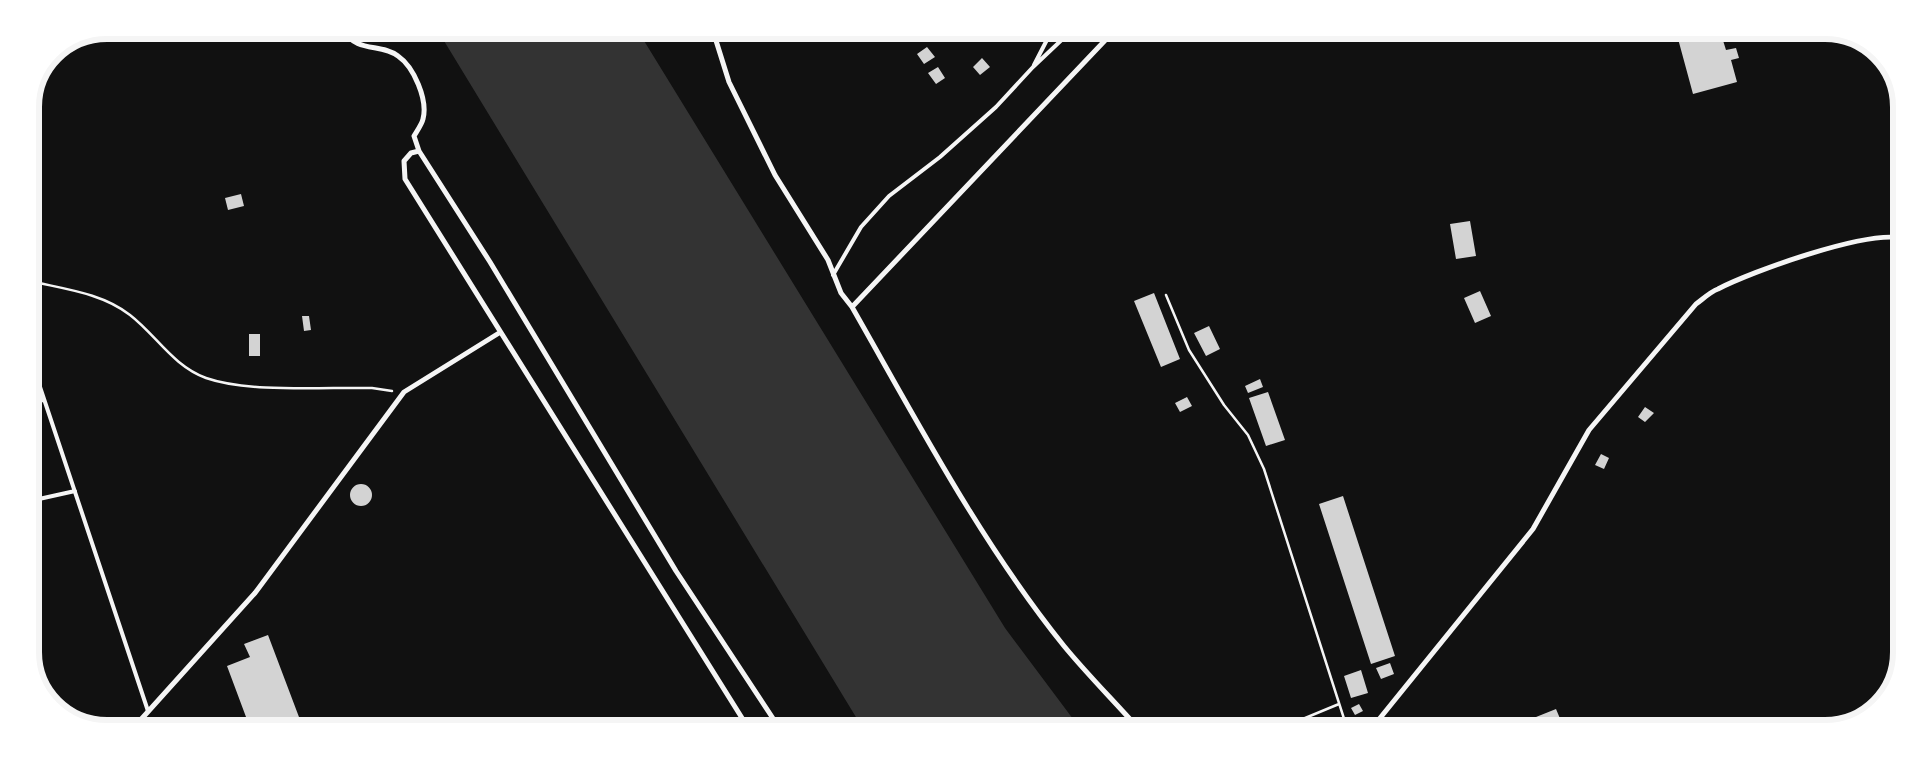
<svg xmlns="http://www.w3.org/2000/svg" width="1932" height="759" font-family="'Work Sans',sans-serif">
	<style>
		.water { fill: #333 }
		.building { fill: #d3d3d3 }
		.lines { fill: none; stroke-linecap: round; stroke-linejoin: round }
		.path { stroke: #f5f5f5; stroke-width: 2.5 }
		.service { stroke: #f5f5f5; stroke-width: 4 }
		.minor { stroke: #f5f5f5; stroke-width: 5 }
		.rim { fill: none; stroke: #f5f5f5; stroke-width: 6 }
	</style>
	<rect width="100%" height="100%" fill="#111"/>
	<path class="water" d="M438 31H638L1005 628 1079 727H862Z"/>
	<path class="building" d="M1682 34H1721L1726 50 1736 48 1739 58 1731 60 1737 82 1693 94 1677 35Z
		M927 47 935 57 924 64 917 54Z
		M982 58 990 67 980 75 973 67Z
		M938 67 945 78 936 84 928 73Z
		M241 194 244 206 228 210 225 198Z
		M1470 221 1476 256 1456 259 1450 224Z
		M1480 291 1491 316 1475 323 1464 298Z
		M1154 293 1180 359 1161 367 1134 301Z
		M302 316H309L311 330 304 331Z
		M1209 326 1220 349 1206 356 1194 333Z
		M249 334H260V356H249Z
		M1260 379 1263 387 1248 393 1245 386Z
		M1268 392 1285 440 1266 446 1249 398Z
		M1187 397 1192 406 1180 412 1175 403Z
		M1645 407 1654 413 1645 422 1638 417Z
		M1601 454 1609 458 1604 469 1595 465Z
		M350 495a11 11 0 1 1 22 0a11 11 0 1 1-22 0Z
		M1343 496 1395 656 1371 664 1319 504Z
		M268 635 302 725H249L227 666 250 657 244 644Z
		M1390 663 1394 674 1381 679 1376 668Z
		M1361 670 1368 693 1351 698 1344 676Z
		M1359 704 1363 711 1355 715 1351 708Z
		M1556 709 1564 728H1528L1526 721Z"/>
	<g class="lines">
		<path class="path" d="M30 281C64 289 102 293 130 315 156 335 173 366 206 378 249 393 325 387 372 388L392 391
			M1166 295 1189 350 1224 405 1248 435 1264 469 1347 728
			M1389 721 1397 728
			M1281 728 1339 704"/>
		<path class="service" d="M1034 65 1051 32
			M833 275 861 227 889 196 940 157 996 107 1033 67 1070 32
			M30 357 148 711
			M30 402 44 400
			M30 501 75 491"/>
		<path class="minor" d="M344 31C357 53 381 43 398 56 414 67 428 100 423 119 422 124 417 131 414 136L419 151 490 262 676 571 778 726
			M713 31 729 82 775 175 828 260 841 293 852 307C917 421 981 543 1064 646 1087 674 1113 700 1137 727
			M419 151 411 153 404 161 405 179 747 726
			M852 307 1113 32
			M136 725 255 593 404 392 499 333
			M1372 728 1533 529 1589 430 1696 304C1703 299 1710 292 1718 289 1753 271 1864 231 1901 238"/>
	</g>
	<path d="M0 0H1932V759H0ZM107 39H1825A68 68 0 0 1 1893 107V652A68 68 0 0 1 1825 720H107A68 68 0 0 1 39 652V107A68 68 0 0 1 107 39Z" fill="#fff" fill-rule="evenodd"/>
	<path class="rim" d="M107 39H1825A68 68 0 0 1 1893 107V652A68 68 0 0 1 1825 720H107A68 68 0 0 1 39 652V107A68 68 0 0 1 107 39Z"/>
</svg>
